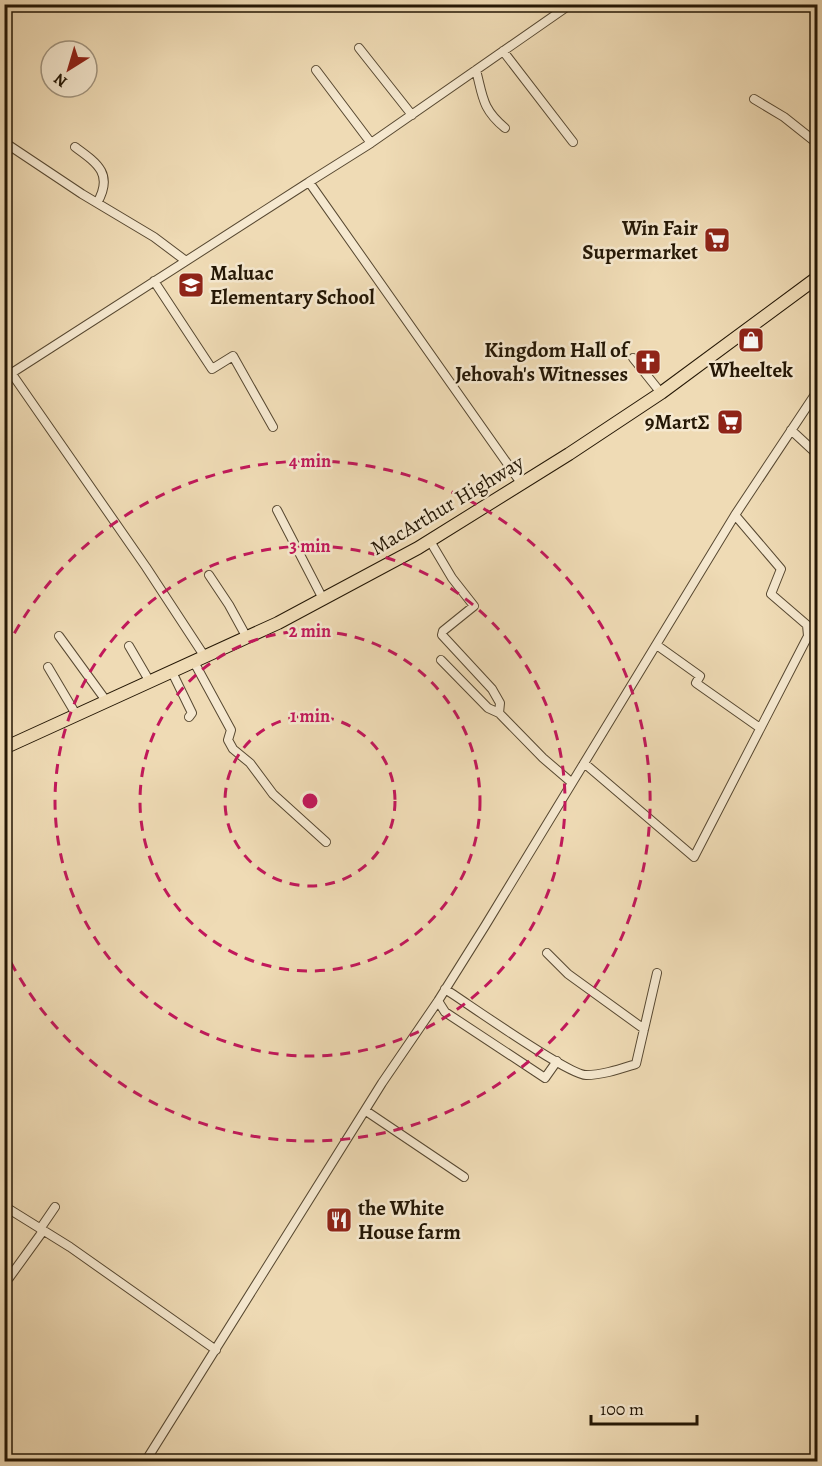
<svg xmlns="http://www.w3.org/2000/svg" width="822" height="1466" font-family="Alegreya,serif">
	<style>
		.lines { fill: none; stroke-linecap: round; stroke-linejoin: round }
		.minor-casing { stroke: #574831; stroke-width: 10 }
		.highway-casing { stroke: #241705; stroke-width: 14 }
		.minor { stroke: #f5e8cf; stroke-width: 8 }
		.highway { stroke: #efdbb5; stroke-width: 12 }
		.ring { fill: none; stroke: #c2185b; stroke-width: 3; stroke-dasharray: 10 8 }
		.labels { text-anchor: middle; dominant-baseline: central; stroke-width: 5; stroke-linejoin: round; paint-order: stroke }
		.poi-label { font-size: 21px; font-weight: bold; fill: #241705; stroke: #f5e8cf; text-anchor: end }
		.street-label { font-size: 21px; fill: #241705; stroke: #f5e8cf }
		.centre { fill: #c2185b; stroke: #f5e8cf; stroke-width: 3 }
		.ring-label { font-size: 18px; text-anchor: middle; font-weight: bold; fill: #c2185b; stroke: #f5e8cf; stroke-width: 5; stroke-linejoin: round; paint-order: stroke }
	</style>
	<rect width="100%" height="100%" fill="#efdbb5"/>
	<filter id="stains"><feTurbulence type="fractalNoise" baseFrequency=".00333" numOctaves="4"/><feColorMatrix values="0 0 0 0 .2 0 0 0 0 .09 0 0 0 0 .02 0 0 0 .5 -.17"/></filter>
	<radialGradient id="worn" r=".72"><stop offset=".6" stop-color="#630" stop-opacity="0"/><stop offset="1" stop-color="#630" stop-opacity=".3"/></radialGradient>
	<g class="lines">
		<defs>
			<path id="minor" d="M359 48 412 115
				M503 51 573 142
				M316 70 371 143
				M476 70C483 97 482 109 505 128
				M754 99 784 117 818 144
				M4 142 82 194 154 237 186 261
				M75 147C97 163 114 174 97 203
				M309 182 371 143 571 4
				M154 281 212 369 233 356 273 427
				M633 358 661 393
				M12 374 146 567 205 657
				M4 378 309 182 521 483
				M791 430 818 455
				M277 510 323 599
				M430 541 452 578 474 606 443 631 442 635 492 689 500 703 499 713
				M209 575 229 605 246 636
				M59 636 107 702
				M129 646 150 682
				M658 646 700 676 696 683 760 728
				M441 660 488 708 499 713 543 758 571 782
				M194 662 231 730 228 740 233 749 250 763 273 794 326 842
				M48 667 77 716
				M172 672 192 713 189 717
				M584 763 694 857 808 636 807 625 771 594 781 569 735 515
				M547 953 568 974 644 1029
				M445 989C467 1003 568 1075 586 1075 603 1075 620 1069 636 1064L657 973
				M438 1001 445 1012 545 1078 557 1061
				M366 1111 464 1177
				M4 1206 70 1247 216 1350
				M40 1229 55 1207
				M9 1278 43 1231
				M145 1462 382 1083 438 1001 485 926 735 515 818 390"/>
			<path id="highway" d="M4 748 278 623 418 548 569 454 661 393 818 277"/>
		</defs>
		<use href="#minor" class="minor-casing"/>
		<use href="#highway" class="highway-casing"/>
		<use href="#minor" class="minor"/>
		<use href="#highway" class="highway"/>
	</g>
	<g class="ring">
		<circle cx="310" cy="801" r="85"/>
		<circle cx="310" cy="801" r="170"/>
		<circle cx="310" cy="801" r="255"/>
		<path d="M6 649A340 340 0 1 1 6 953"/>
	</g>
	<defs>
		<symbol id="supermarket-square" viewBox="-11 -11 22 22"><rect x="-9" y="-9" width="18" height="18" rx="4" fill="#8f2418" stroke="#f5e8cf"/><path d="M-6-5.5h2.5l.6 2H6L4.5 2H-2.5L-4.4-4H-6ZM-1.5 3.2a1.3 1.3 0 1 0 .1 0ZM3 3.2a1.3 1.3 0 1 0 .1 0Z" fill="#fff"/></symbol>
		<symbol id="school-square" viewBox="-11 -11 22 22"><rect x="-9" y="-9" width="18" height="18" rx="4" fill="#8f2418" stroke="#f5e8cf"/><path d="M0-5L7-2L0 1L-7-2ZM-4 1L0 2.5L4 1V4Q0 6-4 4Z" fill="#fff"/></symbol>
		<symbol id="shop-square" viewBox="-11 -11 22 22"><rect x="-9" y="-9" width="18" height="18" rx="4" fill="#8f2418" stroke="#f5e8cf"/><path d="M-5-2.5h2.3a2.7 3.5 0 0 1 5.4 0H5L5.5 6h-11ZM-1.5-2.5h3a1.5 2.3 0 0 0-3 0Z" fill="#fff"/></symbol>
		<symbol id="church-square" viewBox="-11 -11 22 22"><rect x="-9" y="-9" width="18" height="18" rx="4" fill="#8f2418" stroke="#f5e8cf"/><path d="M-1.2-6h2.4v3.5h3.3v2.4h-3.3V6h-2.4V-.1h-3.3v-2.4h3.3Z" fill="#fff"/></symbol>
		<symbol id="restaurant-square" viewBox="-11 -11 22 22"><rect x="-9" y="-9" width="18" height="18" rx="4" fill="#8f2418" stroke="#f5e8cf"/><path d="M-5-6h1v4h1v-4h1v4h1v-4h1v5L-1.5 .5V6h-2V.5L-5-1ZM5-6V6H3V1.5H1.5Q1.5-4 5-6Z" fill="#fff"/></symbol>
	</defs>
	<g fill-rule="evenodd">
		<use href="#supermarket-square" x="702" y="225" width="30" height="30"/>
		<use href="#school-square" x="176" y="270" width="30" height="30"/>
		<use href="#shop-square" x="736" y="325" width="30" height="30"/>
		<use href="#church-square" x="633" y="347" width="30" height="30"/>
		<use href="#supermarket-square" x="715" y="407" width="30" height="30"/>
		<use href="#restaurant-square" x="324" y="1205" width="30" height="30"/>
	</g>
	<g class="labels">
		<g class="poi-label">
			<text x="698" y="228">Win Fair<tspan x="698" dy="24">Supermarket</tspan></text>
			<text x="210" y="273" text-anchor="start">Maluac<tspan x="210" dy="24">Elementary School</tspan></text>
			<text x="628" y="350">Kingdom Hall of<tspan x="628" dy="24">Jehovah's Witnesses</tspan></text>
			<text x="751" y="370" text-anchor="middle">Wheeltek</text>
			<text x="710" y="422">9Mart∑</text>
			<text x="358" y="1208" text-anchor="start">the White<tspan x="358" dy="24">House farm</tspan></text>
		</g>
		<g class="street-label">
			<text transform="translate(447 505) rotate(-31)">MacArthur Highway</text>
		</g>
	</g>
	<circle cx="310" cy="801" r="9" class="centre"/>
	<g class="ring-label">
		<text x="310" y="467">4 min</text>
		<text x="310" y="552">3 min</text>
		<text x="310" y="637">2 min</text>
		<text x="310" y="722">1 min</text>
	</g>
	<rect width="822" height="1466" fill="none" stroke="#efdbb5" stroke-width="24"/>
	<rect x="6" y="6" width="810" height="1454" fill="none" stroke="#241705" stroke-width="3"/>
	<rect x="12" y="12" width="798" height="1442" fill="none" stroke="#241705" stroke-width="1.5"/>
	<g transform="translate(69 69) rotate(217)"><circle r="28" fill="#f5e8cf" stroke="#a1947e" stroke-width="1.5"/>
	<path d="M0-4.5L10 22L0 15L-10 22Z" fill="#8f2418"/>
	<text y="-9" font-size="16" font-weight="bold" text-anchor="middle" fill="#241705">N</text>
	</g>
	<path d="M591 1415v9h106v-9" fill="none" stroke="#241705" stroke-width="3"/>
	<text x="600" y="1415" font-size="18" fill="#241705" stroke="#f5e8cf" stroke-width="4.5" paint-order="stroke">100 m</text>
	<rect width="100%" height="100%" filter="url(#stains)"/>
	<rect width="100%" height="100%" fill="url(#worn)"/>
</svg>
